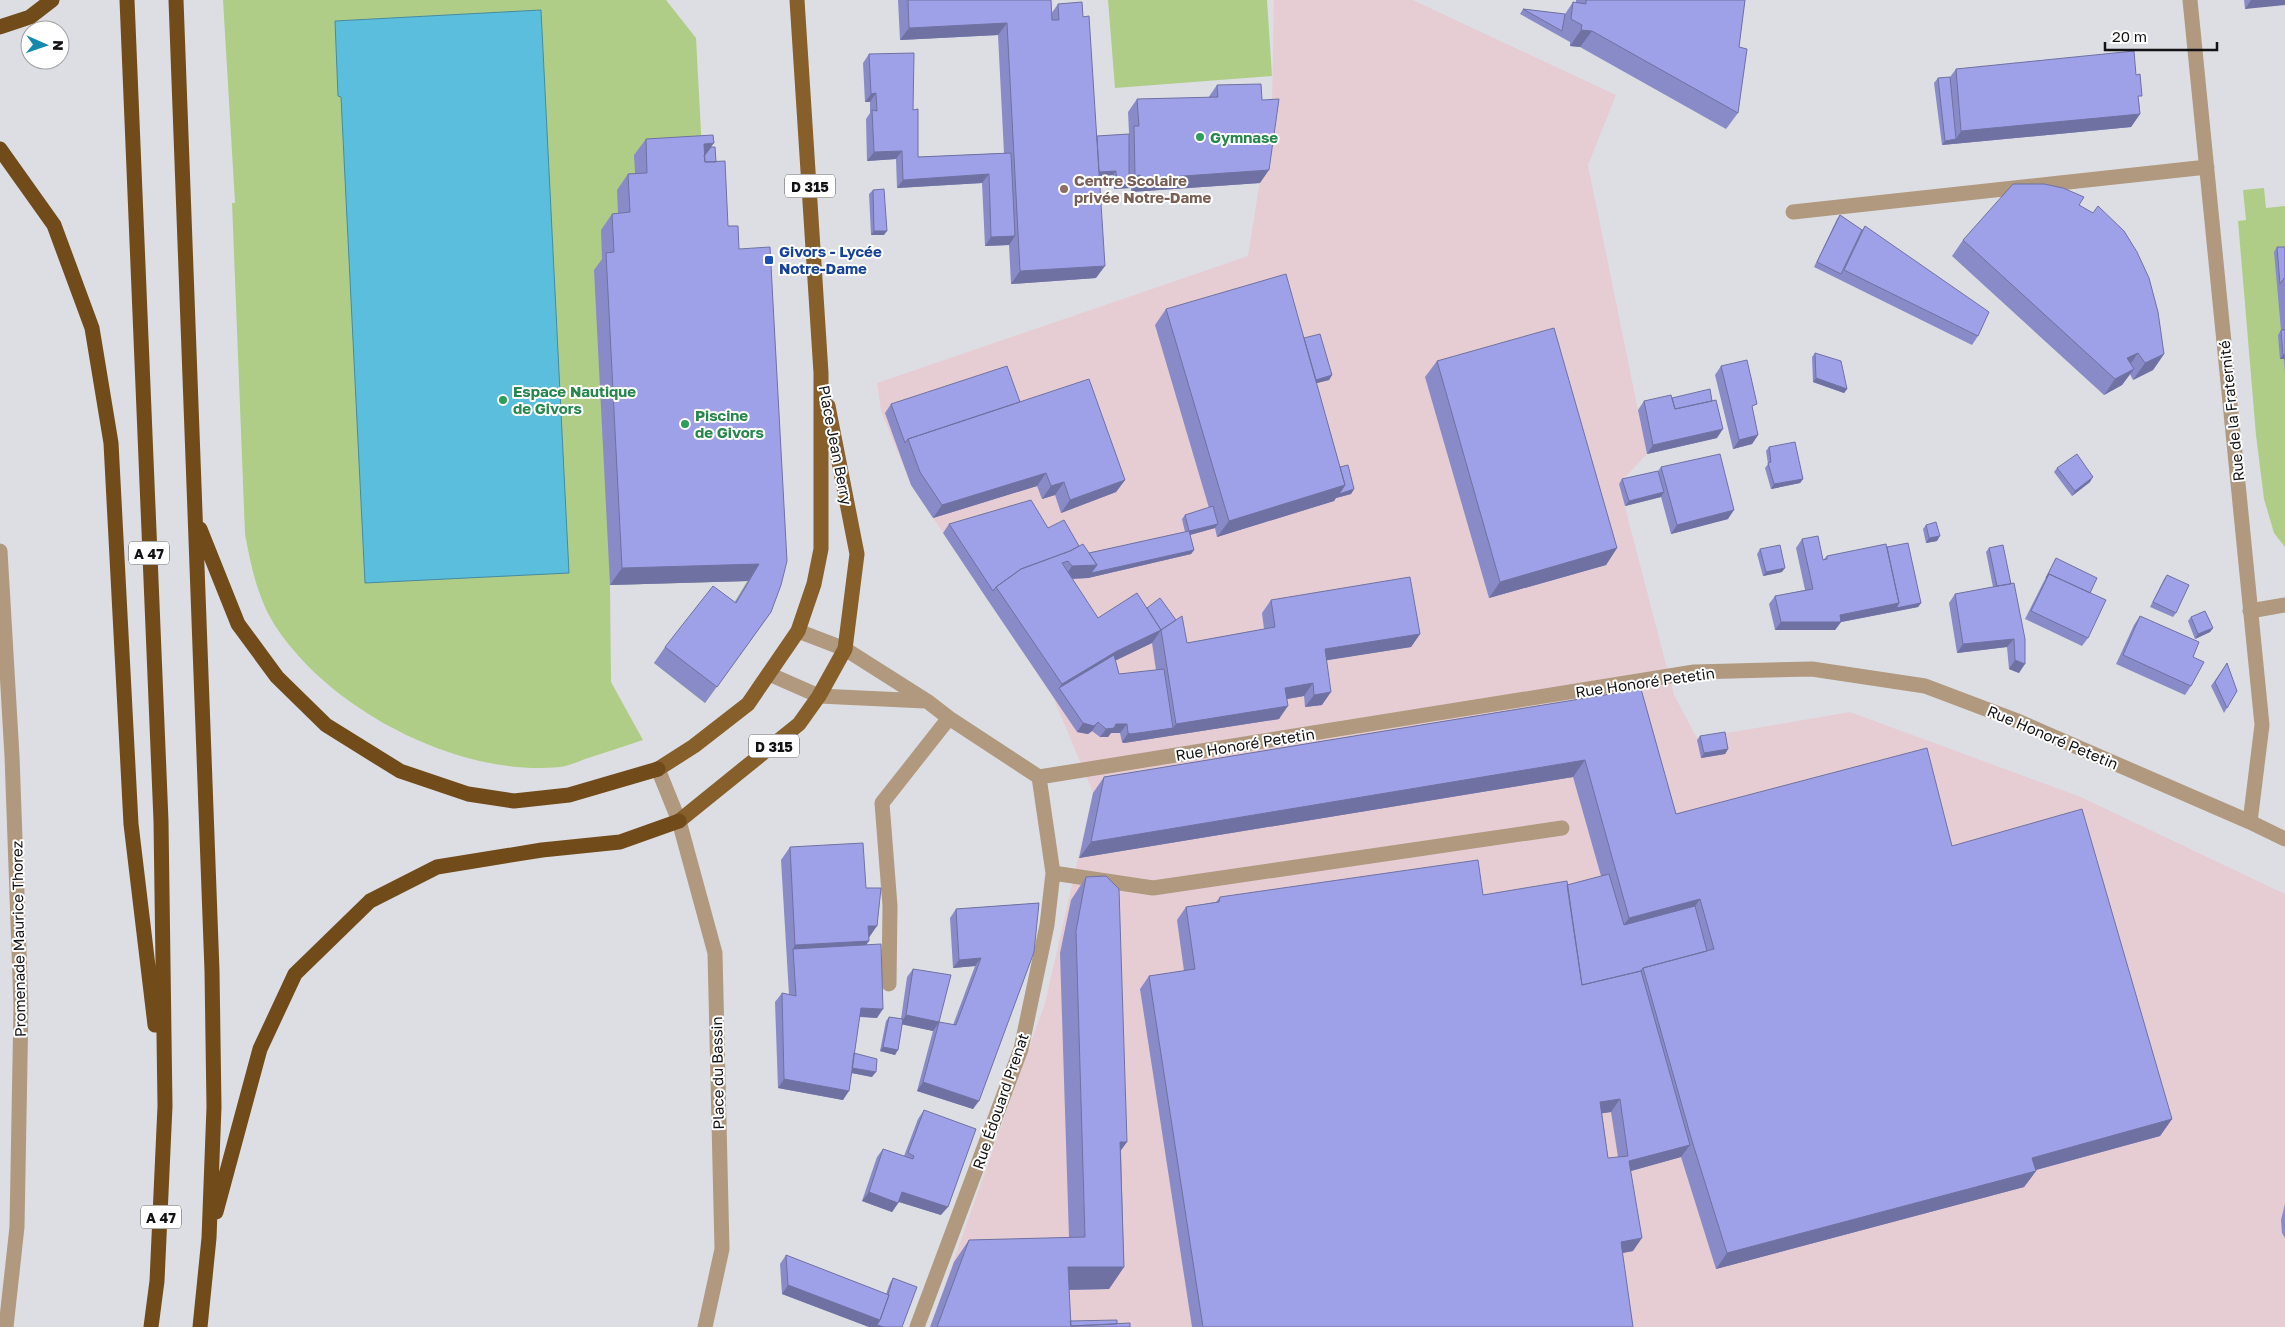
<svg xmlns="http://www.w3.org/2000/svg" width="2285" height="1327" font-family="'Golos Text',sans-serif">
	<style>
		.industrial { fill: #e6cdd4 }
		.green { fill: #b0cd87 }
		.water { fill: #5bbedd; stroke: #458ba1 }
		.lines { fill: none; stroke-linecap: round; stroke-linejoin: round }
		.minor { stroke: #b0997f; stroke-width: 15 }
		.major { stroke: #875f2a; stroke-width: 15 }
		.highway { stroke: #714c1a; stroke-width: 15 }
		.wall { fill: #898ac8; fill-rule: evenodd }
		.shaded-wall { fill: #6f71a2 }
		.building { fill: #9fa1e8; stroke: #6f71a2; fill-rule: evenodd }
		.leisure-dot { fill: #2e9e5b; stroke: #fff; stroke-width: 2 }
		.education-dot { fill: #8d6e63; stroke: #fff; stroke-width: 2 }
		.transit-dot { fill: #1a4fb4; stroke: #fff; stroke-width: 2 }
		.labels { text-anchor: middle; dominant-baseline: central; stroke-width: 4; stroke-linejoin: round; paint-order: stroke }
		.shield { fill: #fff; stroke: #5a5a5b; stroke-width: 1 }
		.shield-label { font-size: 14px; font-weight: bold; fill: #131315 }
		.leisure-label { font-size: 15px; font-weight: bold; fill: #27864d; stroke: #fff; text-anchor: start }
		.education-label { font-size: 15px; font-weight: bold; fill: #785e54; stroke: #fff; text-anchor: start }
		.transit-label { font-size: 15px; font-weight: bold; fill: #164399; stroke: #fff; text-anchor: start }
		.street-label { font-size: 15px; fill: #131315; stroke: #fff }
	</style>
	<rect width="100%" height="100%" fill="#dddee4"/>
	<path class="industrial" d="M1274 0H1413L1616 95 1588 165 1647 454 1619 484 1674 695 1697 738 1850 712 2081 797 2285 894V1327H930L1045 1003 1093 793 1053 697 911 485 881 411 877 383 1248 256 1272 103Z"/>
	<path class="green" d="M223 0H666L696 38 702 151 759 628 705 703 654 663 701 602 724 620 747 581 610 585 611 682 643 740C624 746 605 753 585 759 578 762 568 766 560 767 458 777 329 710 274 624 257 596 251 566 245 534L232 203H235Z
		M1108 0H1267L1272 76 1115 88Z
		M2264 188 2266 208 2285 206V547L2274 533 2264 499 2256 435 2238 221 2246 220 2243 190Z"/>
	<path class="water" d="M541 10 569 573 365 583 341 97 338 96 335 21Z"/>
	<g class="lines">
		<path class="minor" d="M2190 0 2262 725 2250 822
			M1793 212 2207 167
			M0 551 12 756 21 1006 17 1227 6 1327
			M2250 611 2285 605
			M798 631 845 649 927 701 949 718 1039 777
			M769 674 819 696 925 701
			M658 769 679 821 715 953 722 1249 705 1327
			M1039 777 1694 672 1812 669 1925 686 2015 720 2250 822 2285 839
			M1053 873 1153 888 1562 828
			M889 984 890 906 882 803 949 718
			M917 1327 1021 1049 1047 925 1053 873 1039 777"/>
		<path class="major" d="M658 769 694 746 748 704 798 631 814 584 821 549V373L797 0
			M679 821 799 724 819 696 845 649 857 554 828 406"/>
		<path class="highway" d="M127 0 161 821 165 1106 157 1281 151 1327
			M176 0 212 971 214 1107 209 1238 200 1327
			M0 27 30 17 52 0
			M0 149 54 225 92 328 111 443 131 824 155 1025
			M200 529 238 624 277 677 326 725 400 771 468 794 514 801 569 795 658 769
			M216 1212 260 1049 295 974 370 901 437 867 542 850 620 842 679 821"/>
	</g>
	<path class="wall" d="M898 0H1051V14L1058 4 1097 136 1129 134V133L1128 112 1137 99 1208 98 1217 85 1260 183 1131 192V188L1114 189 1113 175 1099 176 1096 278 1011 284 1009 245 985 246 982 183 897 188 896 159 867 161 866 119 870 113V102H865L863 63 869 54 913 110 918 157 1004 153 998 35 900 40Z
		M1576 0H1745L1739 47 1738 113 1726 129 1580 47 1570 46V42L1520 14 1523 9 1565 14 1573 2 1576 3Z
		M2244 0H2285L2245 9Z
		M1956 69 2139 101 2140 114 2131 127 1942 145 1934 83 1938 78 1950 77Z
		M646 139 711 147 716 162 728 226 739 249 771 612 705 703 654 663 665 647 735 602 748 581 610 585 594 270 602 259 601 230 612 214 618 213 617 190 628 174 635 173 634 155Z
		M873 190 884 235H871L869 194Z
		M2079 205 2164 354 2153 370 2133 380 2130 374 2122 385 2104 395 1952 256 1963 240Z
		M1840 215 1862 230 1865 226 1978 336 1972 345 1814 267 1837 219Z
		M2277 247H2285V374L2284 359H2280L2278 335 2281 330 2274 252Z
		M1166 309 1304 338 1332 375 1329 380 1316 383 1340 467 1354 489 1351 494 1336 498 1334 501 1217 537 1215 528 1190 535 1194 550 1191 554 1088 578 1072 579 1098 618 1147 608 1187 643 1264 629 1262 613 1271 600 1420 634 1411 647 1326 660 1322 705 1305 707 1304 696 1287 699 1279 719 1124 743 1122 742 1120 733H1111L1108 737H1100L1092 731 1088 734 1077 732 987 599 943 533 949 524 1048 528 1079 546 1089 553 1185 532 1182 519 1185 515 1209 508 1155 325ZM1152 643 1156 670 1119 674 1115 660Z
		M1815 353 1847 389 1844 393 1813 382 1812 357Z
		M1437 361 1617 548 1606 565 1489 598 1425 377Z
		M1721 366 1758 435 1752 444 1733 449 1715 375Z
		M1672 398 1717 438 1647 454 1638 410 1644 401Z
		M1020 402 1125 480 1116 492 1061 513 1055 495 1042 499 1037 486 933 518 911 485 899 452 885 413 891 404Z
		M1769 447 1803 479 1800 483 1771 489 1765 468 1768 464 1766 451Z
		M1661 467 1728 519 1671 534 1661 497 1625 506 1619 484 1622 479 1658 471Z
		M2057 468 2090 482 2072 496 2054 472Z
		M1926 525 1937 541 1926 543 1923 529Z
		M1802 539 1823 560 1827 556 1887 547 1921 603 1918 607 1841 622 1835 630H1775L1769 604 1775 596 1805 590 1796 548Z
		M2003 545 2019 673 2009 669 2007 647 1957 653 1949 603 1955 594 1993 587 1986 552 1989 548Z
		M1760 549 1782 572 1763 576 1757 554Z
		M2056 558 2090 593 2088 638 2082 646 2025 619 2043 583Z
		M2167 575 2176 613 2173 617 2150 607 2164 579Z
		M2140 616 2191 686 2185 695 2116 664 2134 625Z
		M2191 617 2213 628 2210 632 2195 639 2188 621Z
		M2227 663V708L2224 713 2211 686Z
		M1641 689 1676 814 1952 846 2172 1119 2160 1136 2036 1170V1171L2024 1187 1716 1269 1681 1157 1631 1171 1633 1251 1622 1253 1633 1327H1192L1140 989 1149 976 1184 971 1177 920 1186 907 1216 902 1220 897 1483 895 1567 885 1601 876 1573 777 1079 858 1093 793 1104 777ZM1611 1112 1618 1157 1608 1158 1602 1113Z
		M1700 736 1728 749 1725 754 1701 758 1697 740Z
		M790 847 869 938 866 945 877 1018 859 1017 854 1053 872 1077 851 1073 843 1100 778 1088 775 1002 782 993 789 995 781 860Z
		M1086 877 1121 1150 1124 1267 1109 1289 1069 1290 1070 1321 1117 1324 1130 1327H930L954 1262 969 1240 1069 1238 1060 953 1071 900Z
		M1039 903 973 1109 917 1091 933 1031 902 1024 895 1055 880 1051 886 1021 889 1017 901 1019 907 977 913 969 939 1022 953 1025 975 966 953 968 950 918 956 909Z
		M924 1110 941 1215 899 1202 892 1212 862 1201 877 1157 883 1149 904 1156 918 1119Z
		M2285 1204V1238L2282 1233 2281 1220Z
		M786 1255 886 1294 890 1283 893 1278 902 1327H869L782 1294 780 1264Z"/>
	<path class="shaded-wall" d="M2251 0H2285V5L2245 9Z
		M1007 23 998 35 900 40 909 28Z
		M1581 30 1592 31 1580 47 1570 46Z
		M876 93 870 102H865L871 94Z
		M2140 114 2131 127 1942 145 1945 141 1956 139 1961 131Z
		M714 143 702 159 704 144Z
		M902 151 896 159 867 161 874 152Z
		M1269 170 1260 183 1131 192 1140 179Z
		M1116 171 1113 175 1090 177 1093 172Z
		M989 174 982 183 897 188 903 180Z
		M1140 175 1131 188 1114 189 1117 185 1129 184 1135 176Z
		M874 231H887L884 235H871Z
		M1015 236 1009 245 985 246 991 237Z
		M1105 266 1096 278 1011 284 1020 271Z
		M2138 353 2127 369V358Z
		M2164 354 2153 370 2133 380 2145 363Z
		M2283 355H2285V357L2284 359H2280Z
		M2134 369 2122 385 2104 395 2115 379Z
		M1332 375 1329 380 1302 387 1305 383Z
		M1816 378 1847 389 1844 393 1813 382Z
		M1723 429 1717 438 1647 454 1653 445Z
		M1758 435 1752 444 1733 449 1739 440Z
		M1046 473 1037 486 933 518 942 505Z
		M2093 477 2090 482 2072 496 2075 491Z
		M1803 479 1800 483 1771 489 1774 484Z
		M1125 480 1116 492 1061 513 1070 500Z
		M1064 482 1055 495 1042 499 1051 486Z
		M1345 485 1354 489 1351 494 1336 498 1334 501 1217 537 1229 521Z
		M1664 492 1661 497 1625 506 1629 501Z
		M1734 510 1728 519 1671 534 1677 525Z
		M1218 524 1215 528 1186 536 1189 531Z
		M1940 536 1937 541 1926 543 1929 538Z
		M1617 548 1606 565 1489 598 1500 582Z
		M1194 550 1191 554 1088 578 1091 573Z
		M759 564 748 581 610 585 622 568Z
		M1097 565 1088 578 1063 579 1072 566Z
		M1785 568 1782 572 1763 576 1766 572Z
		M1899 603H1921L1918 607 1841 622 1835 630H1775L1781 622 1840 615Z
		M2213 628 2210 632 2195 639 2198 634Z
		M1161 630 1152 643 1059 688 1062 684 1117 651Z
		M1420 634 1411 647 1316 662 1325 649Z
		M2014 639 2007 647 1957 653 1963 644Z
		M2015 660 2025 664 2019 673 2009 669Z
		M1313 683 1304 696 1276 701 1285 688Z
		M1331 692 1322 705 1305 707 1314 695Z
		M1288 706 1279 719 1124 743 1122 742 1128 733 1173 728 1176 724Z
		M1098 722 1092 731 1088 734 1077 732 1083 723Z
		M1116 724H1127L1120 733H1111L1108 737H1100L1106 729Z
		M1728 749 1725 754 1701 758 1704 753Z
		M1585 760 1573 777 1079 858 1091 842Z
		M1700 899 1689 915 1617 934 1629 918Z
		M868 926H877L868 939Z
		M869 941 860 954 793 949 795 945Z
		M981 958 975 966 953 968 959 960Z
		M861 1008 883 1009 877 1018 854 1016Z
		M906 1015 939 1022 933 1031 900 1024Z
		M883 1047 898 1050 895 1055 880 1051Z
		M850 1067 876 1072 872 1077 847 1072Z
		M784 1079 849 1091 843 1100 778 1088Z
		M923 1082 979 1101 973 1109 917 1091Z
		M1620 1099 1611 1112 1591 1115 1600 1102Z
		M2172 1119 2160 1136 2021 1174 2032 1158Z
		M1120 1142H1127L1111 1164Z
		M1690 1145 1681 1157 1620 1174 1629 1161Z
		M2036 1171 2024 1187 1716 1269 1727 1253Z
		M869 1192 898 1203 892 1212 862 1201Z
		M902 1192 948 1207 941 1215 896 1201Z
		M1642 1238 1633 1251 1612 1255 1621 1242Z
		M1068 1267H1124L1109 1289 1052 1290Z
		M788 1285 880 1320 884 1327H869L782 1294Z"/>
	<path class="building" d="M908 0H1051L1052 20H1059L1058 4 1082 2 1083 17 1089 16 1105 266 1020 271 1007 23 909 28Z
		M1586 0H1745L1739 47 1747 49 1738 113 1592 31 1581 30 1582 25 1571 19 1573 2 1586 4Z
		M1523 9 1565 14 1562 31Z
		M2134 51 2136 75 2140 74 2142 96H2138L2140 114 1961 131 1956 69Z
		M914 53 913 110 918 109V157L1011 153 1015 236 991 237 989 174 903 180 902 151 874 152 872 110 877 111 876 93 871 94 869 54Z
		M1950 77 1956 139 1945 141 1938 78Z
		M1261 84 1262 100 1279 99 1269 170 1140 179V175L1135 176 1134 126H1139L1137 99 1218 97 1217 85Z
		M1129 134V184L1117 185 1116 171 1099 172 1097 136Z
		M713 135 714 143 704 144 705 162 725 161 728 226H738L739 249 770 247 787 561 781 585 771 612 717 687 665 647 713 586 736 603 759 564 622 568 606 253 614 252 612 214 630 212 628 174 647 173 646 139Z
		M711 147H715L716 162H705L704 155H705Z
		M2013 184H2044L2063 188 2084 197 2079 205 2093 213 2098 206 2124 231 2137 252 2149 278 2158 312 2164 354 2145 363 2138 353 2127 358 2134 369 2115 379 1963 240Z
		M884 189 887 231H874L873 190Z
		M1840 215 1862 230 1841 274 1817 262Z
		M1865 226 1989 312 1978 336 1844 270Z
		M2277 247H2285V277L2280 284Z
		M1286 274 1345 485 1229 521 1166 309Z
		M1554 328 1617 548 1500 582 1437 361Z
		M2281 330H2285V355H2283Z
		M1320 334 1332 375 1316 380 1304 338Z
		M1815 353 1841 361 1847 389 1816 378Z
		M1747 360 1757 404 1752 406 1758 435 1739 440 1721 366Z
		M1007 366 1020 402 908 439 905 443 891 404Z
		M1089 379 1125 480 1070 500 1064 482 1051 486 1046 473 942 505 920 472 908 439Z
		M1710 389 1712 401 1675 409 1672 398Z
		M1671 395 1675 409 1716 400 1723 429 1653 445 1644 401Z
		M1795 442 1803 479 1774 484 1768 463 1771 462 1769 447Z
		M1720 454 1734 510 1677 525 1661 467Z
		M2077 454 2093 477 2075 491 2057 468Z
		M1348 465 1354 489 1339 494 1345 485 1340 467Z
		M1658 471 1664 492 1629 501 1622 479Z
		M1031 500 1048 528 1064 520 1079 546 1070 551 1021 569 996 587 993 591 949 524Z
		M1213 506 1218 524 1189 531 1185 515Z
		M1936 522 1940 536 1929 538 1926 525Z
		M1189 531 1194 550 1091 573 1097 565 1089 553Z
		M1818 536 1823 560 1827 559V556L1886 544 1899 603 1840 615 1841 622H1781L1775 596 1813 589 1802 539Z
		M1908 543 1921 603 1896 608 1899 603 1887 547Z
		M1083 544 1097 565 1072 566 1068 561 1062 563 1098 618 1137 593 1161 630 1117 651 1062 684 996 587 1021 569 1070 551Z
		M1780 545 1785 568 1766 572 1760 549Z
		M2003 545 2011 584 1997 586 1989 548Z
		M2056 558 2097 578 2090 593 2049 574 2046 578Z
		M2049 574 2106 600 2088 638 2031 611Z
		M2167 575 2189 585 2176 613 2153 602Z
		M1410 577 1420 634 1325 649 1331 692 1314 695 1313 683 1285 688 1288 706 1176 724 1161 630 1182 616 1187 643 1275 627 1271 600Z
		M2014 583 2025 639V664L2015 660 2014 639 1963 644 1955 594Z
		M1160 598 1176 620 1161 630 1147 608Z
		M2205 611 2213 628 2198 634 2191 617Z
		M2140 616 2199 642 2193 657 2204 662 2191 686 2123 655Z
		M1114 655 1119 674 1164 669 1173 728 1131 734 1128 733 1127 724H1116L1114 728 1106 729 1098 722 1094 726 1083 723 1059 688Z
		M2227 663 2237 691 2227 708 2215 682Z
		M1641 689 1676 814 1927 748 1952 846 2082 809 2172 1119 2032 1158 2036 1171 1727 1253 1692 1141 1643 968 1714 949 1700 899 1629 918 1585 760 1091 842 1104 777Z
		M1725 732 1728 749 1704 753 1700 736Z
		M863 843 866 888H881L877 926H868L869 941 795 945 790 847Z
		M1478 860 1483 895 1567 881 1582 985 1641 971 1690 1145 1629 1161 1642 1238 1621 1242 1633 1327H1203L1149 976 1195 969 1186 907 1219 902 1220 897ZM1620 1099 1628 1156 1608 1158 1600 1102Z
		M1609 874 1624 925 1695 906 1707 951 1643 968 1641 971 1582 985 1567 885Z
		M1106 876 1119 889 1127 1142H1120L1124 1267H1068L1071 1326 1130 1323V1327H937L969 1240 1085 1237 1076 931 1086 877Z
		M1039 903 1034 952 979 1101 923 1082 939 1022 956 1025 981 958 959 960 956 909Z
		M881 944 883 1009 861 1008 849 1091 784 1079 782 993 796 996 793 949Z
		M913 969 951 975 939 1022 906 1015Z
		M889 1017 903 1019 898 1050 883 1047Z
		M854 1053 877 1059 876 1072 852 1068Z
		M924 1110 976 1129 948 1207 902 1192 898 1203 869 1192 883 1149 913 1159 914 1156 908 1153Z
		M786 1255 889 1295 880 1320 788 1285Z
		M893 1278 917 1287 902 1327H884L877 1325 880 1320 889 1295H888Z
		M1117 1320V1324L1071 1326 1070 1321Z"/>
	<g class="leisure-dot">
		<circle cx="1200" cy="137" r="5"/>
		<circle cx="503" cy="400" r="5"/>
		<circle cx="685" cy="424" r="5"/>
	</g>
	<circle class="education-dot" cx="1064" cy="189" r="5"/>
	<rect class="transit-dot" x="764" y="255" width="10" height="10" rx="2.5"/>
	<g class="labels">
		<g class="shield">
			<rect x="785" y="174.5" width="50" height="23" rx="4"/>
			<rect x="129" y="541.5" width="40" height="23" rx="4"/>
			<rect x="749" y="734.5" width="50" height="23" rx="4"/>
			<rect x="141" y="1205.5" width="40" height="23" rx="4"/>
		</g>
		<g class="shield-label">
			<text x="810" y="186">D 315</text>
			<text x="149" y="553">A 47</text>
			<text x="774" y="746">D 315</text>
			<text x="161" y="1217">A 47</text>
		</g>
		<g class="leisure-label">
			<text x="1210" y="137">Gymnase</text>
			<text x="513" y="391">Espace Nautique<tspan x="513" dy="17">de Givors</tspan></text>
			<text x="695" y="415">Piscine<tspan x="695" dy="17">de Givors</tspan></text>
		</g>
		<g class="education-label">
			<text x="1074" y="180">Centre Scolaire<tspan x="1074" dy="17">privée Notre-Dame</tspan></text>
		</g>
		<g class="transit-label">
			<text x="779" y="251">Givors - Lycée<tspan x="779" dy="17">Notre-Dame</tspan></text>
		</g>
		<g class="street-label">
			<text transform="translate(2231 411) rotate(-96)">Rue de la Fraternité</text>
			<text transform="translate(836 445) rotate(79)">Place Jean Berry</text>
			<text transform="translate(1645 682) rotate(-8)">Rue Honoré Petetin</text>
			<text transform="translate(2053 737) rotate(23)">Rue Honoré Petetin</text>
			<text transform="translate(1245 744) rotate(-9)">Rue Honoré Petetin</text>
			<text transform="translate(18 939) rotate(-91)">Promenade Maurice Thorez</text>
			<text transform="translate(717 1073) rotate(-91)">Place du Bassin</text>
			<text transform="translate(1000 1101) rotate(-71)">Rue Édouard Prenat</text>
		</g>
	</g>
	<g transform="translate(45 45) rotate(92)"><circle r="24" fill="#ffffff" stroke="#a1a1a1"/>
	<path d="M0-4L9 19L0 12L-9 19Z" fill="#1389ad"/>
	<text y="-8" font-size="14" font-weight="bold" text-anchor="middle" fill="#131315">N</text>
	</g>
	<path d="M2105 42v8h112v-8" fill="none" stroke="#131315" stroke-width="2.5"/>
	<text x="2112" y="42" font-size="15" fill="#131315" stroke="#ffffff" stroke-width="4" paint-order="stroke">20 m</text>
</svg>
